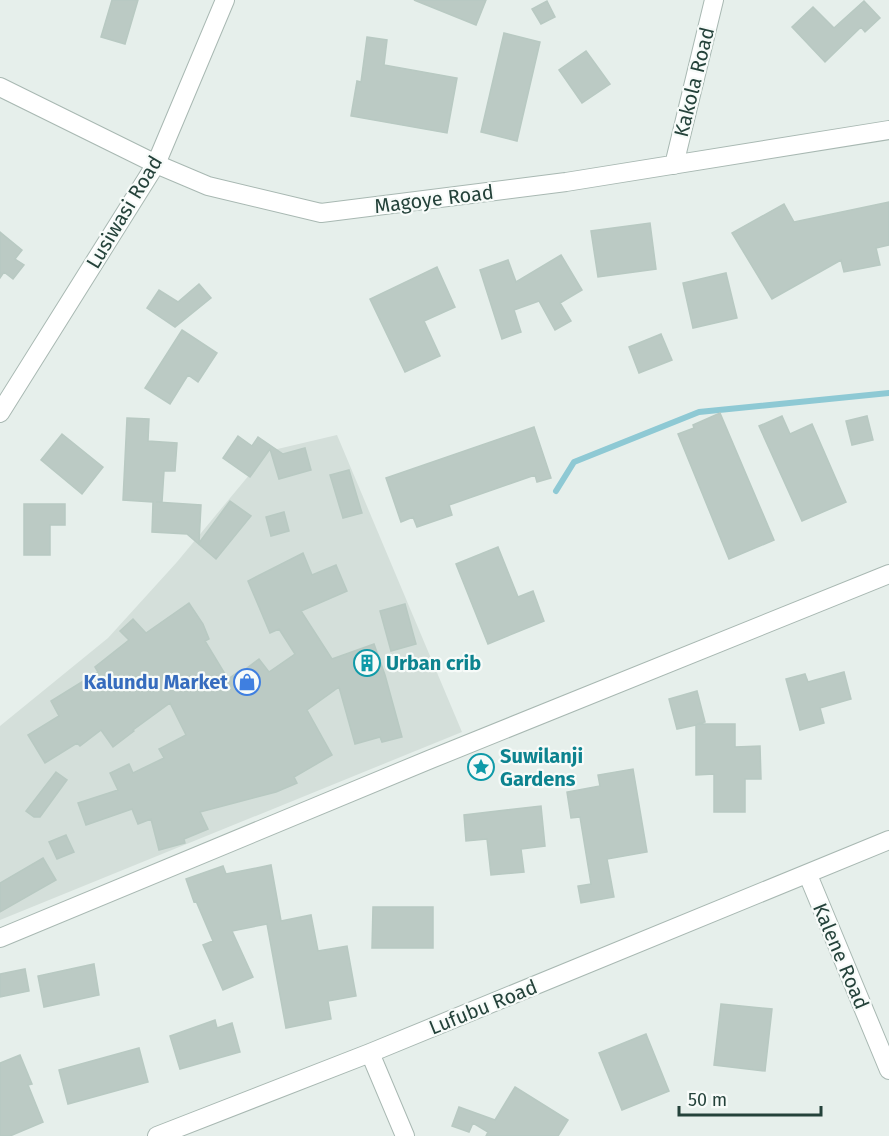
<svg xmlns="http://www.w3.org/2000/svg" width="889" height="1136" font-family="'Fira Sans',sans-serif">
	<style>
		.built { fill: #d4dfda }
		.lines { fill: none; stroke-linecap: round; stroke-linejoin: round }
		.stream { stroke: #8ec9d4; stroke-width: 6 }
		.building { fill: #bbcac4; stroke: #b8c9c2; stroke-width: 1.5 }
		.minor-casing { stroke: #a8b8b2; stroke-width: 20 }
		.minor { stroke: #fff; stroke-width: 18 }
		.labels { text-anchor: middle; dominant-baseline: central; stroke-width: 4.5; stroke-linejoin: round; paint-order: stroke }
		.street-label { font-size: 20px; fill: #24423a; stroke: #f7fbf9 }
		.culture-label { font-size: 20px; font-weight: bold; fill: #0d838f; stroke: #f7fbf9; text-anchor: start }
		.shop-label { font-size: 20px; font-weight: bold; fill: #366cbe; stroke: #f7fbf9; text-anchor: end }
	</style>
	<rect width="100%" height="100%" fill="#e6efeb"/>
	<path class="built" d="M337 435 462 732 0 920V726L108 638 177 562 269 451Z"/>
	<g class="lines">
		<path class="stream" d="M556 491 574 462 699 412 889 393"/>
	</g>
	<path class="building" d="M112 0H138L125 44 101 37Z
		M414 0H486L476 25Z
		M547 1 555 17 541 24 532 9Z
		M864 1 880 18 865 32 861 27 825 62 792 27 813 7 834 28Z
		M504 33 540 42 517 141 481 132Z
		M367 37 387 40 384 65 457 78 447 133 351 116 357 81 361 82Z
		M586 51 610 84 582 103 559 70Z
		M889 202V245L876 248 880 265 844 272 841 260 772 299 732 233 784 204 794 222Z
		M650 223 656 269 598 277 591 231Z
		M0 232 22 250 15 259 24 265 13 279 4 272 0 278Z
		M561 255 582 290 560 303 571 321 555 330 539 301 514 310 521 332 502 339 480 270 508 260 516 282Z
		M437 267 455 307 424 321 440 356 405 372 370 299Z
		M726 273 737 318 693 328 683 283Z
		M199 284 211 298 175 327 147 308 159 290 178 302Z
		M182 330 217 353 198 382 188 375 170 404 145 388Z
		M661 334 672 360 639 373 629 347Z
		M720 413 774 540 729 559 678 434 694 428 693 425Z
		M782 416 790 434 812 424 846 502 802 521 759 426Z
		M867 416 873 440 852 445 846 421Z
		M127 418 149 419 148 441 177 443 175 471H164L162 502H156L201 505 199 543 230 501 251 516 216 559 187 534 152 532 153 502 123 500Z
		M534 427 551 478 537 482 535 475 449 505 452 515 417 527 413 517 401 522 386 478Z
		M62 434 103 467 82 494 41 460Z
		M238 436 252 446 258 437 283 454 305 448 311 470 279 479 270 449 250 477 223 458Z
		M349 470 362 513 343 518 330 475Z
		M24 504H65V525H50V555H24Z
		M284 512 289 531 271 536 266 517Z
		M498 547 518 597 533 591 544 621 488 644 456 564Z
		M303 553 312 575 336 565 347 591 301 611 332 659 374 644 385 675 402 737 382 742 380 737 355 744 339 687 307 710 332 755 294 777 297 783 276 792 200 812 208 829 184 839 185 843 159 850 151 819 138 824 132 809 86 825 78 803 118 790 110 773 129 764 133 773 164 758 159 749 186 735 170 703 133 730 134 731 113 747 101 730 80 746 77 743 45 763 28 735 59 716 51 701 98 672 95 667 129 640 120 631 133 619 146 633 189 603 203 624 209 639 205 641 228 679 238 672 239 674 259 659 269 672 295 654 279 629 270 633 248 581Z
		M405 604 416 644 391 651 380 611Z
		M844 672 851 699 820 708 824 723 800 730 786 679 805 674 808 682Z
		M697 691 705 722 697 724H735V747L760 746 761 779H745V812H714V774L696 775V725L677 729 669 699Z
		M633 769 647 852 607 859 614 897 581 903 578 886 591 884 580 817 571 818 567 792 600 786 598 775Z
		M56 772 67 780 40 817H34L26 811Z
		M541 806 545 846 521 849 524 872 491 875 487 839 466 841 464 815Z
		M66 835 74 852 57 859 49 842Z
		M43 858 56 880 0 912V883Z
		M271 865 281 921 311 915 318 951 347 946 356 996 328 1001 331 1019 286 1028 267 924 232 931 253 977 223 990 203 945 213 941 196 901 194 902 186 879 223 866 226 874Z
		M373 907H433V948H372Z
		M94 964 99 995 44 1007 38 976Z
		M25 969 29 991 0 997V974Z
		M721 1004 772 1009 765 1071 714 1065Z
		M215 1020 217 1028 232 1023 240 1052 180 1069 170 1036Z
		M646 1034 669 1091 622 1110 599 1053Z
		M139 1048 148 1082 68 1104 59 1070Z
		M20 1055 32 1084 28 1085 43 1122 10 1136H0V1063Z
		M515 1087 568 1120 558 1136H486L488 1132 473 1123 469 1132 452 1126 459 1107 495 1120Z"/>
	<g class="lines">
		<defs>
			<path id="minor" d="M0 87 156 164 208 186 321 213 566 182 889 130
				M674 165 714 0
				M0 413 156 164 225 0
				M808 875 889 1070
				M0 938 431 759 889 574
				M370 1053 405 1136
				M157 1136 370 1053 889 840"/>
		</defs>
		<use href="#minor" class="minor-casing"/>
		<use href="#minor" class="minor"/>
	</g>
	<defs>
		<symbol id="building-ring" viewBox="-11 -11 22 22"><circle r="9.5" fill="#f7fbf9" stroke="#0f9aa8" stroke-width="1.5"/><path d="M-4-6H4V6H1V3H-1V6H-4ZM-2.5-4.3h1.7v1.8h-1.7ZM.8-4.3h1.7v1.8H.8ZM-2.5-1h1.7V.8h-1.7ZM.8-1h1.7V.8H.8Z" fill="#0f9aa8"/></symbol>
		<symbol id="shop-ring" viewBox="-11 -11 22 22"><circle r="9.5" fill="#f7fbf9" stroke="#3f7fe0" stroke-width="1.5"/><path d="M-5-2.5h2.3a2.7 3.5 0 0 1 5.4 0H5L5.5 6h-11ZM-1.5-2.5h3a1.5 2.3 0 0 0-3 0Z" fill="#3f7fe0"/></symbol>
		<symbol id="sight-ring" viewBox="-11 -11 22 22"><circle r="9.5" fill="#f7fbf9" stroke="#0f9aa8" stroke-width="1.5"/><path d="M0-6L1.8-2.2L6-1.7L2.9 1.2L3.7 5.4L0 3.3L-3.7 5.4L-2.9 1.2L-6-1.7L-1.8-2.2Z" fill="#0f9aa8"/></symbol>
	</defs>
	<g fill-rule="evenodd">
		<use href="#building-ring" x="352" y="648" width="30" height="30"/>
		<use href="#shop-ring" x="232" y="667" width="30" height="30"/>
		<use href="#sight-ring" x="466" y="752" width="30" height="30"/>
	</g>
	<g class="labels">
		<g class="street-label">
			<text transform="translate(694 82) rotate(-76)">Kakola Road</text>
			<text transform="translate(434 199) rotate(-7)">Magoye Road</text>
			<text transform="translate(124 212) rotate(-59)">Lusiwasi Road</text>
			<text transform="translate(841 956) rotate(67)">Kalene Road</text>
			<text transform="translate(483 1007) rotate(-22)">Lufubu Road</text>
		</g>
		<g class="culture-label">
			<text x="386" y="663">Urban crib</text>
			<text x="500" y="756">Suwilanji<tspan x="500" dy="23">Gardens</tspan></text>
		</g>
		<g class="shop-label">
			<text x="228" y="682">Kalundu Market</text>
		</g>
	</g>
	<path d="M679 1106v9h142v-9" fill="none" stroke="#24423a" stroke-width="3"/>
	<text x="688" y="1106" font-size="18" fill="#24423a" stroke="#f7fbf9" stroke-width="4.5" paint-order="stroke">50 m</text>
</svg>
